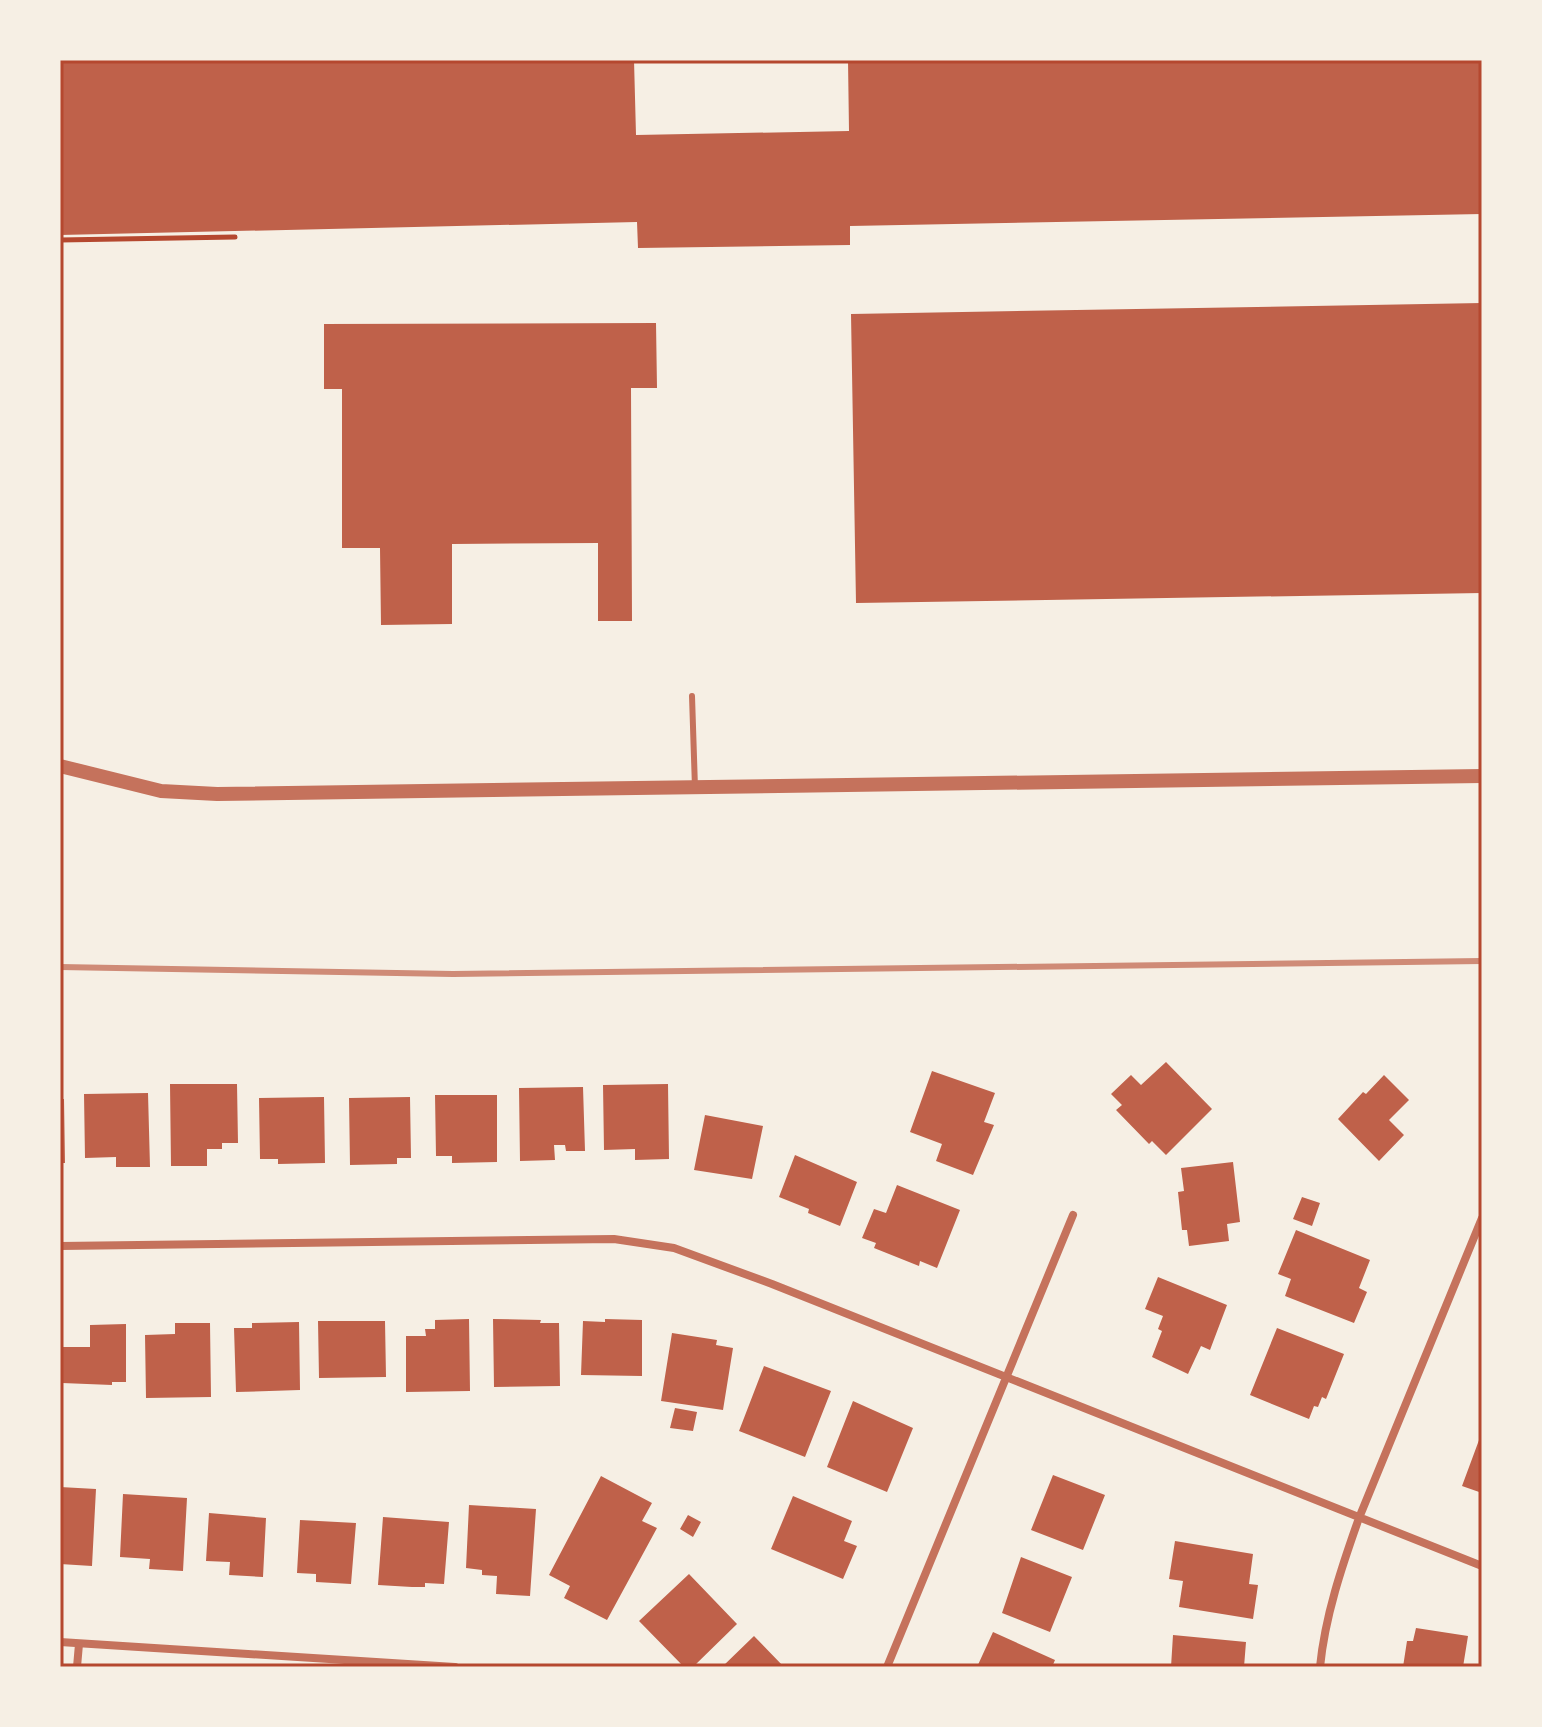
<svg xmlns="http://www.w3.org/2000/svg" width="1542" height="1727" font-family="'Source Sans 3',sans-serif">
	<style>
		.building { fill: #bf614a }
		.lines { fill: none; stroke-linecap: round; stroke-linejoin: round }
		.path { stroke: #b5482f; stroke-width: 5 }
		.service { stroke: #c5725c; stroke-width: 6 }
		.minor { stroke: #c5725c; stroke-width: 8 }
		.tertiary { stroke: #c5725c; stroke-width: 14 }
		.rail { stroke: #cf8b77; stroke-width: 6 }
		.neatline { fill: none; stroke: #b5482f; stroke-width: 3 }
	</style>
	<rect width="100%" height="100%" fill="#f6efe4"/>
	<path class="building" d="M60 60H634L636 135 849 131 848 60H1482V214L850 226V245L638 248 637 222 60 235Z
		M1482 303V593L856 603 851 314Z
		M656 323 657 388H631L632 621H598V543L452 544V624L381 625 380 548H342V389H324V324Z
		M1166 1062 1212 1109 1166 1155 1152 1141 1149 1144 1116 1110 1122 1105 1111 1094 1131 1075 1141 1085Z
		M932 1071 995 1093 984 1122 994 1125 973 1175 936 1161 942 1144 910 1132Z
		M1384 1075 1409 1100 1389 1120 1404 1135 1379 1161 1338 1119 1363 1092 1366 1094Z
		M170 1084H237L238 1143H222V1149H207V1166H171Z
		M668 1084 669 1159 635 1160V1149L604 1150 603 1085Z
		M583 1087 585 1151H566L565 1145H554L555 1160 520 1161 519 1088Z
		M148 1093 150 1167H116V1157L85 1158 84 1094Z
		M435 1095H497V1162L452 1163V1156H436Z
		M324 1097 325 1163 278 1164V1159H260L259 1098Z
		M410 1097 411 1158H397V1164L350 1165 349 1098Z
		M60 1099H64L65 1163H60Z
		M705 1115 763 1126 752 1179 694 1170Z
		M795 1155 857 1182 840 1226 808 1213 809 1209 779 1197Z
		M1233 1162 1240 1222 1227 1224 1229 1241 1189 1246 1187 1230H1182L1178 1192 1184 1191 1181 1168Z
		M897 1185 960 1210 937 1268 920 1261 919 1266 874 1248 876 1243 862 1238 874 1209 886 1213Z
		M1302 1197 1320 1203 1312 1226 1293 1219Z
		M1296 1230 1370 1260 1359 1288 1367 1292 1354 1323 1285 1296 1291 1279 1278 1274Z
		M1158 1277 1227 1305 1210 1350 1201 1346 1188 1374 1152 1357 1162 1331 1158 1329 1163 1316 1145 1309Z
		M469 1319 470 1391 406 1392V1336H426L425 1329H435V1320Z
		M493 1319 541 1320 540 1323H559L560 1386 494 1387Z
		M605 1319 642 1320V1376L581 1375 583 1321 605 1322Z
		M318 1321H385L386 1377 319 1378Z
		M299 1322 300 1390 236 1392 234 1328H252V1323Z
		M175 1323H210L211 1397 146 1398 145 1335 175 1334Z
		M126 1324V1382H112V1385L62 1383 63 1347H90V1325Z
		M1277 1328 1344 1354 1326 1399 1322 1397 1318 1407 1314 1406 1309 1419 1250 1395Z
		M672 1333 717 1340 716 1345 733 1348 723 1410 661 1401Z
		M764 1366 831 1391 805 1457 739 1431Z
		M853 1401 913 1428 887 1492 827 1467Z
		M675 1408 697 1412 693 1431 670 1428Z
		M1482 1432V1493L1462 1486Z
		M1053 1475 1105 1495 1083 1550 1031 1530Z
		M601 1476 652 1503 642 1521 657 1528 607 1620 564 1598 570 1586 549 1575Z
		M60 1487 96 1489 92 1566 60 1564Z
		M123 1494 187 1498 183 1571 149 1569 150 1559 120 1557Z
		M793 1496 852 1521 844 1541 857 1546 843 1579 771 1549Z
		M469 1505 536 1509 530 1596 496 1594 497 1576 482 1575V1570L466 1568Z
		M209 1513 266 1518 263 1577 229 1575 230 1562 206 1561Z
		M688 1515 701 1522 693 1537 680 1529Z
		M383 1517 449 1522 444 1584 425 1583V1587H412L378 1585Z
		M300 1520 356 1523 351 1584 316 1582V1574L297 1573Z
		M1175 1541 1253 1554 1249 1584 1258 1585 1253 1619 1179 1607 1183 1581 1169 1579Z
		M1021 1557 1072 1577 1050 1632 1002 1613Z
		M689 1574 737 1624 693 1667H684L639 1621Z
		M1416 1628 1468 1636 1463 1667H1403L1407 1641H1413Z
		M993 1632 1055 1660 1052 1667H977Z
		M1173 1635 1246 1642 1244 1667H1171Z
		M754 1636 784 1667H722Z"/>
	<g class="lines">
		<path class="path" d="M60 240 235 237"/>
		<path class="service" d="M692 696 695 788"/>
		<path class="minor" d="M60 1246 614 1239 674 1248 772 1284 1482 1566
			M60 1642 455 1667
			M77 1667 79 1644
			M887 1667 1073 1215
			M1320 1667C1325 1616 1342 1566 1359 1518L1482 1218"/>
		<path class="tertiary" d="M60 766 161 791 217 794 1482 776"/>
		<path class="rail" d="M60 967 453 974 1482 961"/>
	</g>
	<rect width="1542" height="1727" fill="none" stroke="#f6efe4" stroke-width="124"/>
	<rect x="62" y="62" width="1418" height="1603" class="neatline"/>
</svg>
